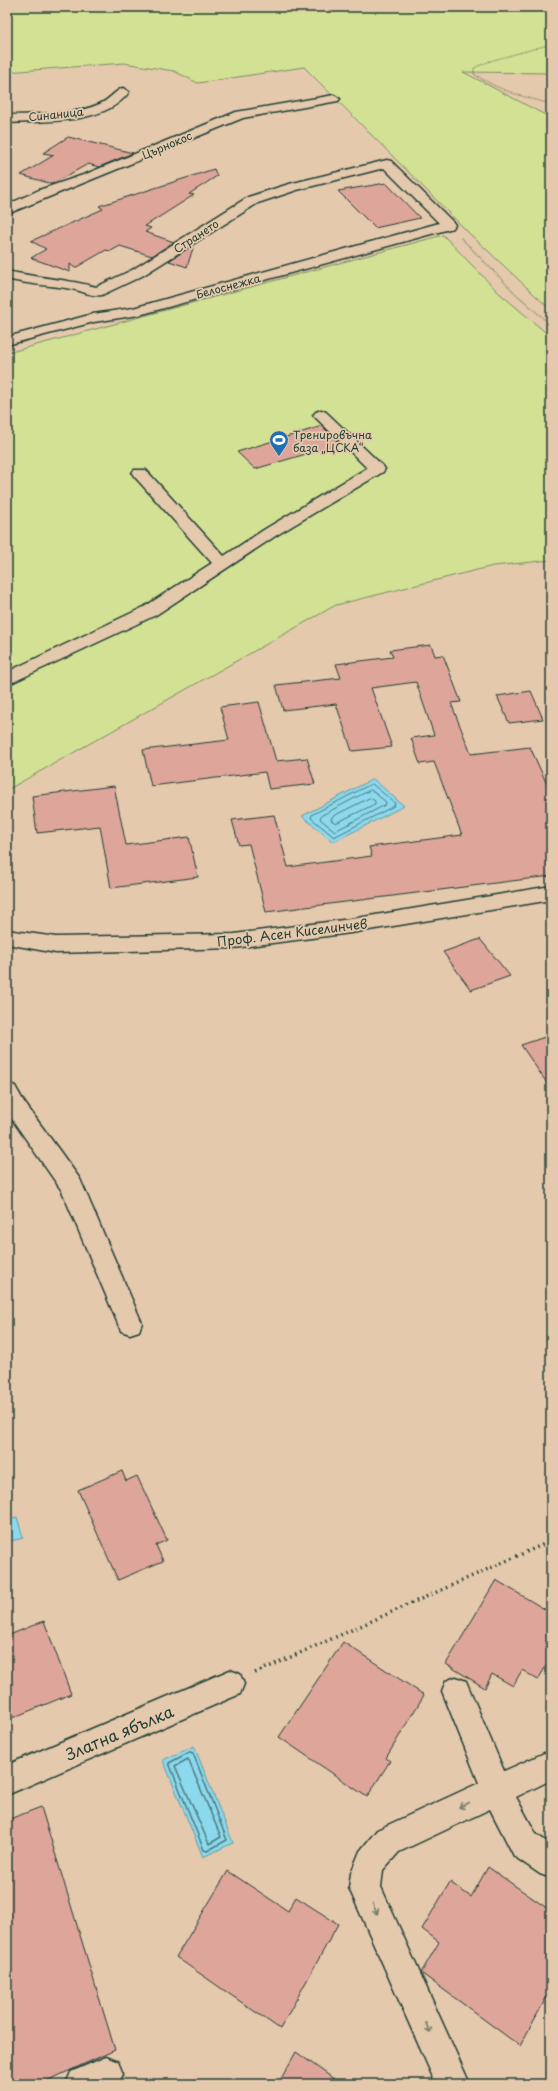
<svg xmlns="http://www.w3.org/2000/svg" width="558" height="2091" font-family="'Playpen Sans',sans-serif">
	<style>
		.green { fill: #d3e194; stroke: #798f64 }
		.water { fill: #8cd8ed; stroke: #609aa3 }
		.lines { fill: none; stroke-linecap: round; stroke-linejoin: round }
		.shore-far1 { stroke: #4b7b7e; stroke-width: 1 }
		.shore { stroke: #4b7b7e; stroke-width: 1.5 }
		.building { fill: #dea59b; stroke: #1f3d34 }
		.minor-casing { stroke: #1f3d34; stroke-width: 3 }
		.path-far1 { stroke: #1f3d34; stroke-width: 1.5; stroke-dasharray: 0.5 1.5; stroke-linecap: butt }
		.path { stroke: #1f3d34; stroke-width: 3.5; stroke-dasharray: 1.5 4; stroke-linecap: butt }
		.minor { fill: #e4c9ac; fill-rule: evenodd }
		.oneway { stroke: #787c6a }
		.labels { text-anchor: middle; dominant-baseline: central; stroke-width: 3.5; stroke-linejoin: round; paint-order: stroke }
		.far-street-label { font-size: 11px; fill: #1f3d34; stroke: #e4c9ac }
		.far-poi-label { font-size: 11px; fill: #1f3d34; stroke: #e4c9ac; text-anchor: start }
		.street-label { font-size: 13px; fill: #1f3d34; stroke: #e4c9ac }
		.near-street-label { font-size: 16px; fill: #1f3d34; stroke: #e4c9ac }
	</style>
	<rect width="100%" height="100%" fill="#e4c9ac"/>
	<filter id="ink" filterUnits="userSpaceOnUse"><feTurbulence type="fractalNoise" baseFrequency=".025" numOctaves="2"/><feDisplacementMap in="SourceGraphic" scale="8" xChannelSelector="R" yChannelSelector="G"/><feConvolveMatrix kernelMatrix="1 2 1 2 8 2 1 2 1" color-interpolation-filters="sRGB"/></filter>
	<g filter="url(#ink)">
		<path class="green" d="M7 7H551V73L463 72 551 118V310L471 235 304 67 198 83 174 71 124 63 7 72Z
			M443 235 498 292 551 337V560L493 566 336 605 7 790V353Z"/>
		<path class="water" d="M373 779 404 806 333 842 302 816Z
			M17 1517 23 1538 7 1542V1519Z
			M194 1746 233 1843 203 1857 163 1760Z"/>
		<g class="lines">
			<path class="shore-far1" d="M372 784 395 803 394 806 334 837 311 818 312 815Z
				M371 790 386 802 385 805 335 831 320 819 321 816Z
				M370 798 375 801V804L336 823 331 820 332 817Z"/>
			<path class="shore" d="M190 1752 193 1753 227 1840 207 1851 204 1850 169 1763Z
				M188 1759 221 1837 209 1844 175 1766Z"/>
		</g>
		<path class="building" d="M68 137 133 153 99 167 88 164 52 184 21 175 54 155 43 153Z
			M214 169 217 176 189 194 194 195 145 226 151 228 145 232 174 242 152 256 120 246 111 251 106 250 75 268 70 264V272L31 258 46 249 31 241 103 209 99 206Z
			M386 183 420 218 375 228 338 191Z
			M190 247 193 248 187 267 169 261Z
			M322 426 340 444 255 469 237 452Z
			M431 645 435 656 443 655 461 702 451 703 471 754 530 747 551 793V876L266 912 249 844 239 845 232 820 274 815 288 867 372 856 369 847 462 835 434 762 420 764 411 738 434 735 416 682 371 688 392 747 352 751 336 704 283 710 276 685 341 678 336 664 393 657 390 650Z
			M531 691 543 719 509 723 497 696Z
			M259 702 276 761 307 758 315 784 269 789 265 772 151 786 143 750 229 740 220 707Z
			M114 786 126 845 189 837 198 877 111 888 100 826 37 833 32 796Z
			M480 939 510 976 471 990 443 952Z
			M551 1035V1089L521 1045Z
			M122 1471 126 1481 137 1476 167 1540 156 1545 163 1561 118 1580 78 1490Z
			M496 1580 551 1613V1657L538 1680 522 1670 513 1686 492 1674 485 1688 446 1664Z
			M44 1621 71 1694 7 1720V1636Z
			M343 1642 424 1695 386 1758 390 1761 367 1797 279 1737Z
			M41 1807 115 2050 40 2084H7V1820Z
			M488 1867 551 1911V1989L520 2046 421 1973 439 1942 422 1929 450 1882 471 1897Z
			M228 1871 288 1911 296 1897 338 1924 280 2029 176 1957Z
			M296 2052 341 2084H278Z"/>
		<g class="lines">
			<defs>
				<path id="minor" d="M123 88 129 92C106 125 43 121 7 123V115C36 114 70 116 97 105 108 102 114 91 123 88Z
					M334 95 340 99 338 101 243 118 7 214V205L39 190 86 174 236 112Z
					M387 160 391 161 453 222 455 225 453 228 139 315 94 322 7 345V337L93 314 133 308 439 223 384 168 297 190 258 203 142 276 102 295C92 297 82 291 72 289 49 285 30 285 7 279V271C37 278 67 279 96 287L132 270 248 197 289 184Z
					M321 410 326 412 383 466 385 469 383 472 277 535 156 615 7 685V672L144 607 212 563 134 476 132 473 134 470H146L224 556 265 529 367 468 316 418 313 415 316 412Z
					M551 886V900L351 933 234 948 56 953 7 944V930L56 937 234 934 351 919Z
					M7 1083 15 1086 24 1102 80 1179 142 1323 139 1331 130 1334 121 1331 62 1191 7 1112Z
					M230 1670 240 1674 244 1684 240 1694 7 1795V1765Z
					M456 1677 466 1681 504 1771 551 1750V1780L516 1797 536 1834 551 1845V1878L540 1874 514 1856 490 1809 399 1852 383 1870 381 1887 470 2084H436L349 1888 351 1873 360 1851 377 1830 479 1783 442 1691 446 1681Z
					M106 2057 118 2062 123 2074 118 2084H66L71 2072Z"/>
			</defs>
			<use href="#minor" class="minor-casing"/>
			<path class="path-far1" d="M551 44 490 61 474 68V74C497 90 524 97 551 104
				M461 238 515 293 551 325"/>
			<path class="path" d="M255 1673 551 1541"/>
			<use href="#minor" class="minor"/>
		</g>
		<defs><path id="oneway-shaft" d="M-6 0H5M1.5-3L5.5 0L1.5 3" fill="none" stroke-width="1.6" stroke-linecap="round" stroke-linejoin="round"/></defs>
		<g class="oneway">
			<use href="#oneway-shaft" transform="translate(464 1805) rotate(155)"/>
			<use href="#oneway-shaft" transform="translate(375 1909) rotate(66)"/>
			<use href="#oneway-shaft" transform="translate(428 2028) rotate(66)"/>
		</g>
	</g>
	<defs>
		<symbol id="stadium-pin" viewBox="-11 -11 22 30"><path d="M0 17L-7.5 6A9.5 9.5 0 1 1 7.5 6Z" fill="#1f6fb2" stroke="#e4c9ac"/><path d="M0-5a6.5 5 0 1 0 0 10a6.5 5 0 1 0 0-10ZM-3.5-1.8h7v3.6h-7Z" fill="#fff"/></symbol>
	</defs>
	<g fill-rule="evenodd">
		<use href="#stadium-pin" x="268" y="429" width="22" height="30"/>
	</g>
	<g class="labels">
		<g class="far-street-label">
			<text transform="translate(56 114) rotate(-6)">Синаница</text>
			<text transform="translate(167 145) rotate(-23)">Църнокос</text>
			<text transform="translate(196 236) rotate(-33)">Странето</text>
			<text transform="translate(228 286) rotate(-15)">Белоснежка</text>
		</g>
		<g class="far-poi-label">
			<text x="293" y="434">Тренировъчна<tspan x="293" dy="13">база „ЦСКА“</tspan></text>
		</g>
		<g class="street-label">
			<text transform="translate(292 932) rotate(-7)">Проф. Асен Киселинчев</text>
		</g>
		<g class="near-street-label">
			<text transform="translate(119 1732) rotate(-23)">Златна ябълка</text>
		</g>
	</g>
	<rect width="558" height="2091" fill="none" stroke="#e4c9ac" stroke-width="24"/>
	<rect x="12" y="12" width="534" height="2067" fill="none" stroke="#1f3d34" stroke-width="1.5" filter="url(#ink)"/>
</svg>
